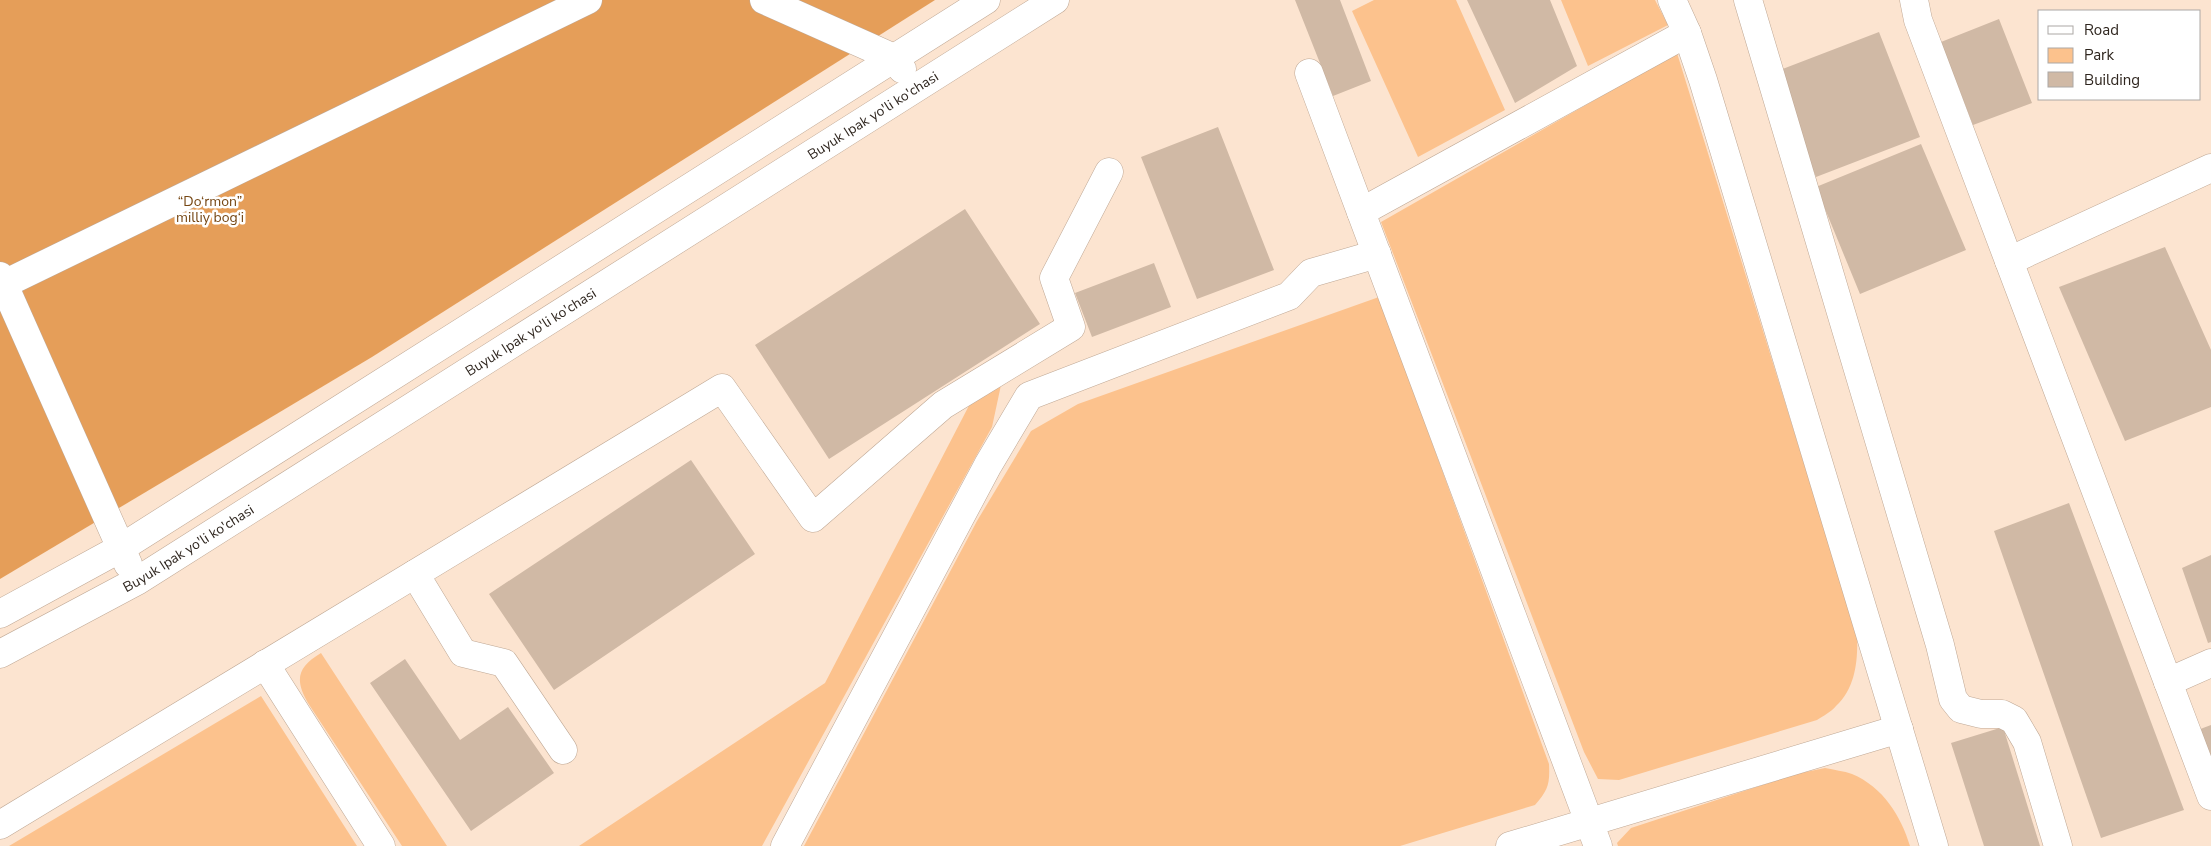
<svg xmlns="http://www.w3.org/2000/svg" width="2211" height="846" font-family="'Nunito Sans',sans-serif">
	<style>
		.green { fill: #fcc28d }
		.forest { fill: #e59e59 }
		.building { fill: #d0b9a5 }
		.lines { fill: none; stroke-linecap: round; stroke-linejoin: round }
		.minor-casing { stroke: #bfa895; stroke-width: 29 }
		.minor { stroke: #fff; stroke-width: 28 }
		.labels { text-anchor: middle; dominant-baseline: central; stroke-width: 5; stroke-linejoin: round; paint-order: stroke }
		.street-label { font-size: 14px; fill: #2f261f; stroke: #fff }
		.park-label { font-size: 14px; fill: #764714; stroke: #fff }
	</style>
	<rect width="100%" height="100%" fill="#fce4d0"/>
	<path class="green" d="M1374 0H1456L1505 110 1418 157 1352 11Z
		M1561 0H1655L1668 25 1588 66Z
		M1677 53 1857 635C1858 659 1856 688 1836 706 1831 712 1823 716 1817 720L1619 780 1598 779 1584 752 1381 222Z
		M1379 297 1549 764C1550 784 1548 790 1535 805L1400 846H804L977 521 1031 431 1078 404Z
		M1001 385 992 427 762 846H579L825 683 975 394Z
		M321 653 447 846H402L308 703C294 679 298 667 321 653Z
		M261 696 357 846H9Z
		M1825 768C1834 770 1844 771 1852 774 1883 787 1901 816 1910 846H1618L1617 843 1631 828 1796 774Z"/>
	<path class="forest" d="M0 0H935L372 357 0 579Z"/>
	<path class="building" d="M1295 0H1340L1371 81 1333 96Z
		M1467 0H1550L1577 66 1515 103Z
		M1999 19 2032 103 1973 125 1941 42Z
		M1879 32 1920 137 1816 177 1775 72Z
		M1218 127 1274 270 1197 299 1141 157Z
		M1921 144 1966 250 1860 294 1816 187Z
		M965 209 1040 324 829 459 755 345Z
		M2165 247 2211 350V407L2125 441 2059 287Z
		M1154 263 1171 307 1092 337 1075 293Z
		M691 460 755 554 554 690 489 594Z
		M2069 503 2184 810 2101 838 1994 531Z
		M2211 555V642L2208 643 2182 568Z
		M405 659 460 740 508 707 554 773 471 831 370 683Z
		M2211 725V771L2195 731Z
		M2003 727 2040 846H1984L1951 743Z"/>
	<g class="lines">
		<defs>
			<g id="minor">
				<path d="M764 0 894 58 902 69"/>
				<path d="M1672 0 1687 33 1703 80 1934 846"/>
				<path d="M1748 0 1940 645 1953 699 1961 709 1981 714H2002L2014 720 2027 742 2058 846"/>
				<path d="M1914 0 1918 20 2211 796"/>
				<path d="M1309 73 1598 846"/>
				<path d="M1361 212 1687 33"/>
				<path d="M2009 261 2211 168"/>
				<path d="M0 276 128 564"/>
				<path d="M0 286 588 0"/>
				<path d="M415 574 463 653 504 663 563 750"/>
				<path d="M0 614 121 548 986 0"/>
				<path id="s1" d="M0 654 137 581 1055 0"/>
				<path d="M265 664 381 846"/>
				<path d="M2168 682 2211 663"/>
				<path d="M0 825 722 388 813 518 943 405 1071 327 1054 278 1109 172"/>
				<path d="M785 846 988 465 1029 396 1289 296 1311 273 1377 254"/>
				<path d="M1510 846 1899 729"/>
			</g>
		</defs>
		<use href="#minor" class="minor-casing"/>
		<use href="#minor" class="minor"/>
	</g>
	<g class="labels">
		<g class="street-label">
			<text stroke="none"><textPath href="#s1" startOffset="1026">Buyuk Ipak yo'li ko'chasi</textPath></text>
			<text stroke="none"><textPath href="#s1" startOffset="621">Buyuk Ipak yo'li ko'chasi</textPath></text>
			<text stroke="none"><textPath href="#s1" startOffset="216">Buyuk Ipak yo'li ko'chasi</textPath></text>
		</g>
		<g class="park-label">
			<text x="210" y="201">“Do‘rmon”<tspan x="210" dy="16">milliy bog‘i</tspan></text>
		</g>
	</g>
	<rect x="2038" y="10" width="162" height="90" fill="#ffffff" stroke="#aca8a5"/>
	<rect x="2048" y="26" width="25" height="8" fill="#ffffff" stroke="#aca8a5"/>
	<text x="2084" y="35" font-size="15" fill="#2f261f">Road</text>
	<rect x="2048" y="48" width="25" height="15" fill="#fcc28d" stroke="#aca8a5"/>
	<text x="2084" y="60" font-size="15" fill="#2f261f">Park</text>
	<rect x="2048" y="72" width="25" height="15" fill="#d0b9a5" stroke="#aca8a5"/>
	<text x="2084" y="85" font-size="15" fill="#2f261f">Building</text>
</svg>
